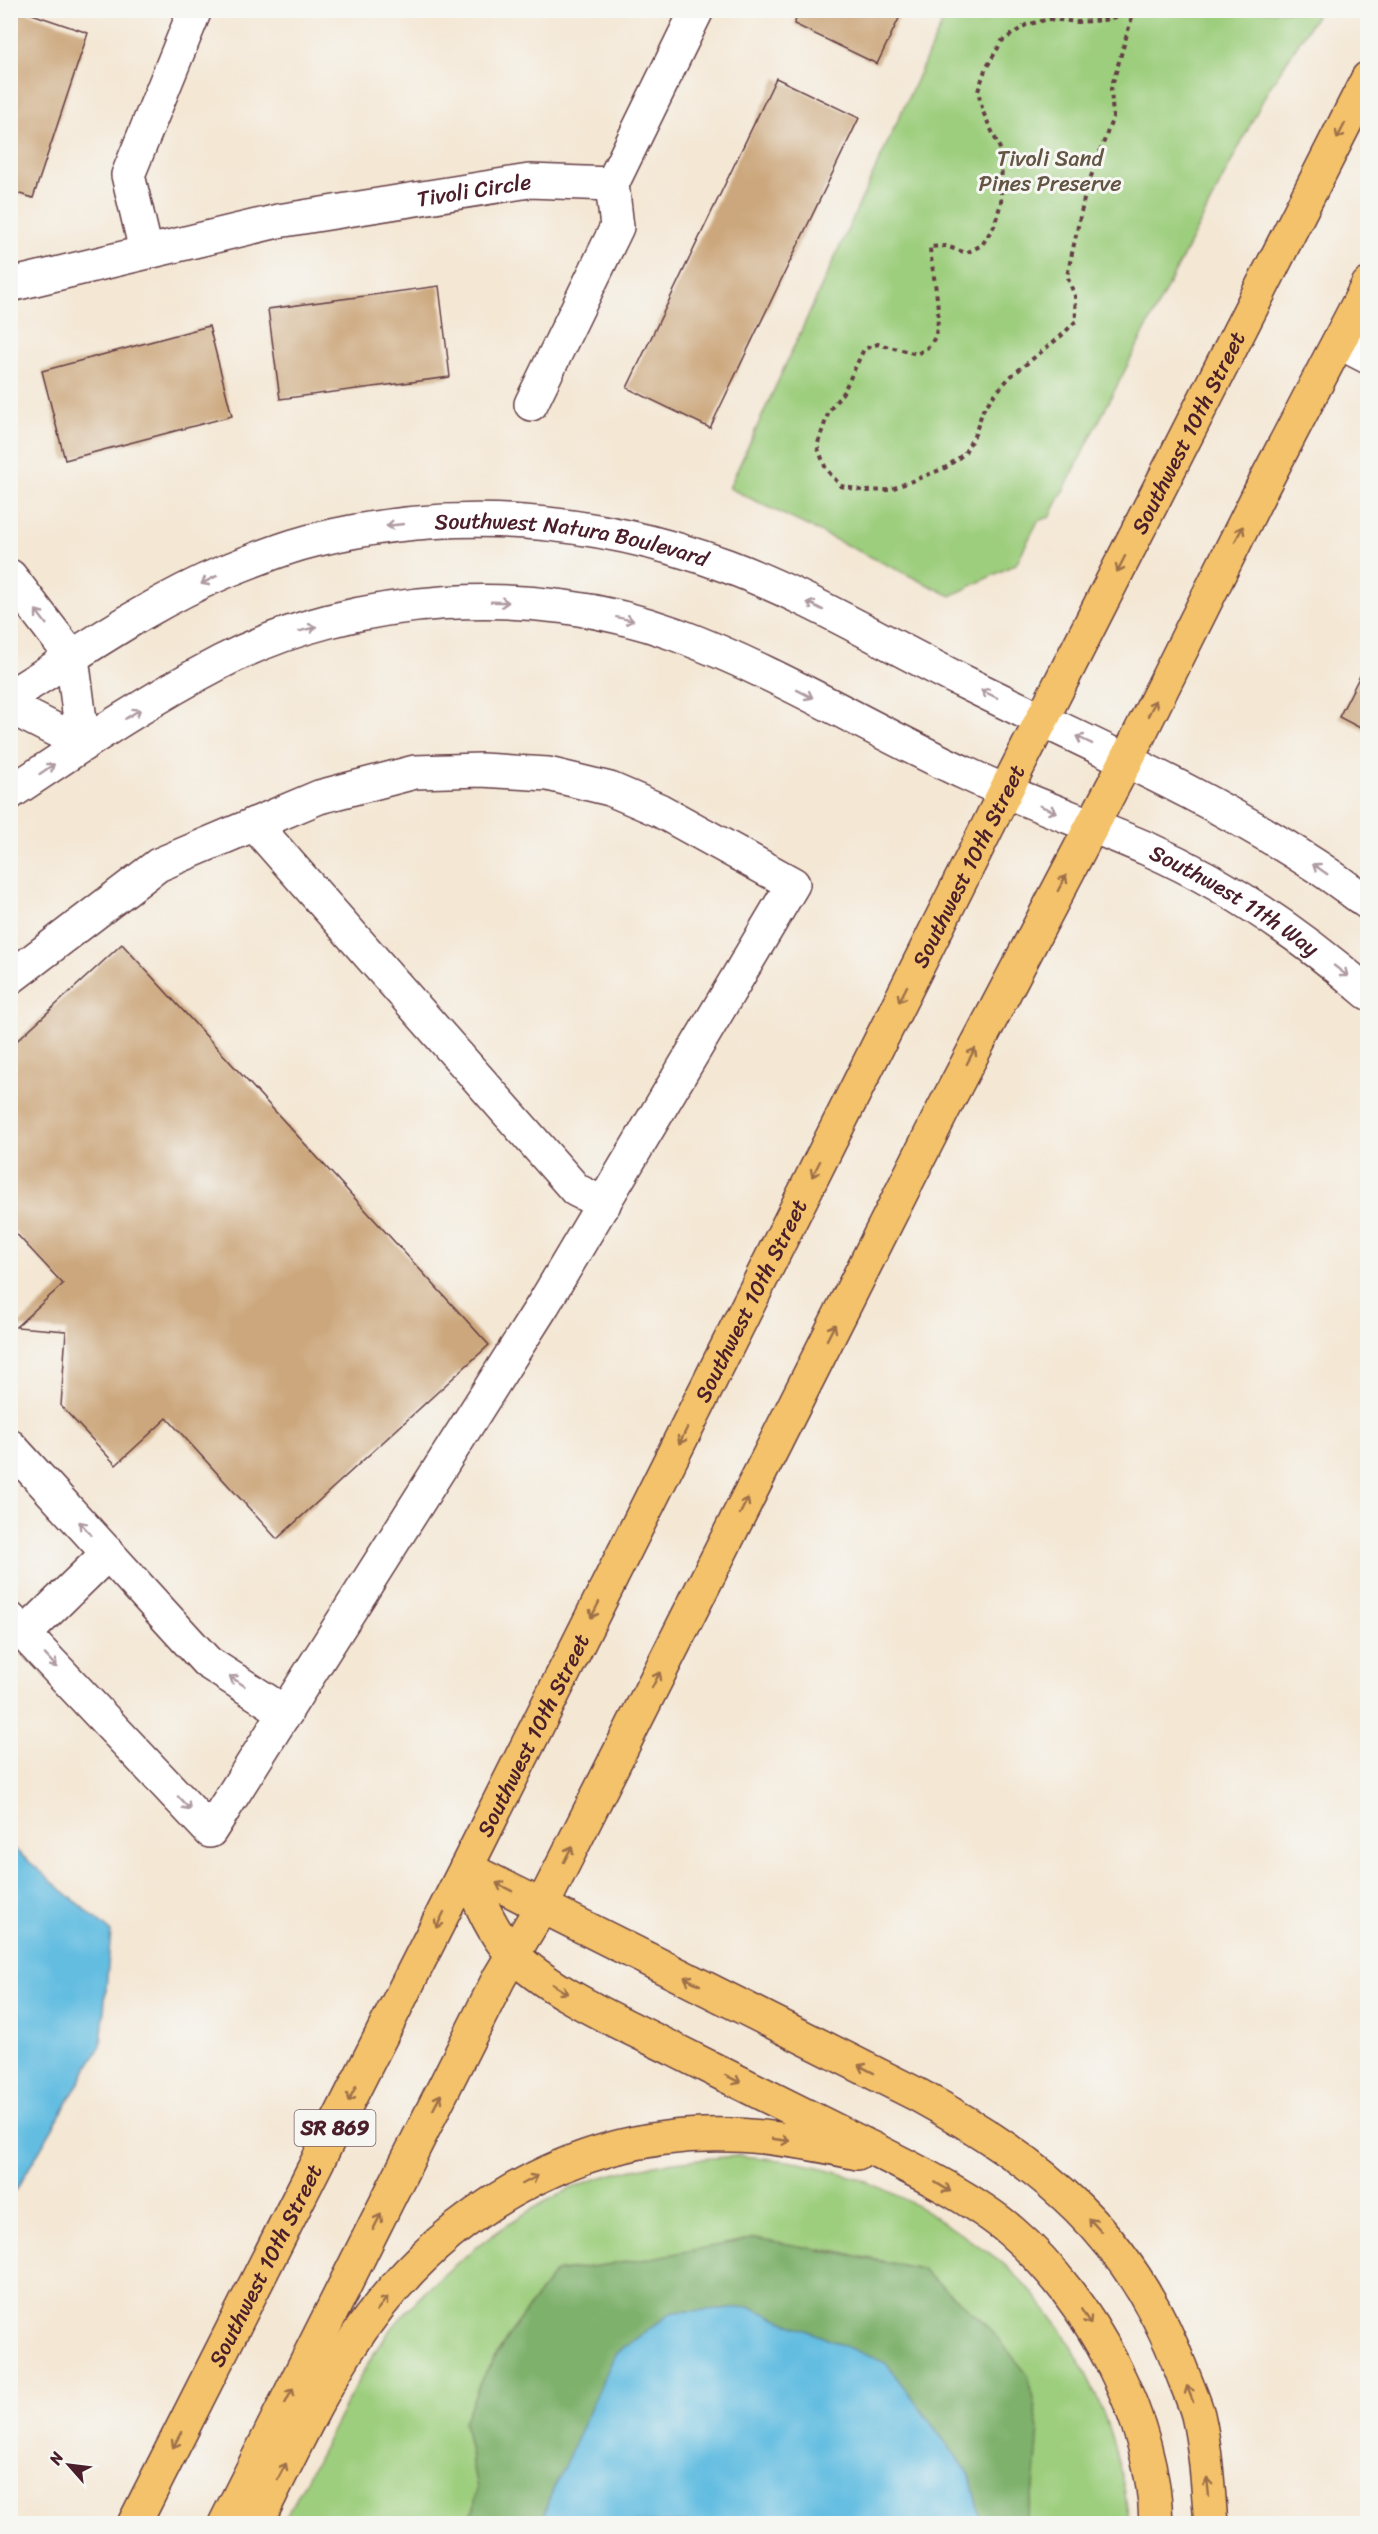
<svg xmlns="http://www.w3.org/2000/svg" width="1378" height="2534" font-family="Sriracha,sans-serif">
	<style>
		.green { fill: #9dce7d; stroke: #747654; stroke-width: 1.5 }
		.forest { fill: #7eb16c; stroke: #64684c; stroke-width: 1.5 }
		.water { fill: #63bde1; stroke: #566e86; stroke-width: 1.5 }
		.building { fill: #cca77d }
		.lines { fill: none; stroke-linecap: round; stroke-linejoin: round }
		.minor-casing { stroke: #643d44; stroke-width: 36 }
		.major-casing { stroke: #643d44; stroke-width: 36 }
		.highway-casing { stroke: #643d44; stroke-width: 36 }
		.path { stroke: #643d44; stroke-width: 4; stroke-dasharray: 4.5 4.5; stroke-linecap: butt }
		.minor { stroke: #fff; stroke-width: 33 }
		.major { stroke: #f3c26a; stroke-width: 33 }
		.highway { stroke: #f3c26a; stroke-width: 33 }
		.oneway { stroke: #9e704a }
		.oneway2 { stroke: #ae9aa0 }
		.labels { text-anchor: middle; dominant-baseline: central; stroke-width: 6; stroke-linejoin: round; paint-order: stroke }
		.shield { fill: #f6f6f2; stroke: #7e6067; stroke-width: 1.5 }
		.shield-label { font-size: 21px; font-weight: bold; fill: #4a1f2b }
		.park-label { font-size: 22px; fill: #635444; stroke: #f6f6f2 }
		.street-label { font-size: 22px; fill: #4a1f2b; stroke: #f6f6f2 }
	</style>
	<rect width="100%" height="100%" fill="#f6f6f2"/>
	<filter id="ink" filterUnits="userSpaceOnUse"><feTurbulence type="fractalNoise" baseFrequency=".0167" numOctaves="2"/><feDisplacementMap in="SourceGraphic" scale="12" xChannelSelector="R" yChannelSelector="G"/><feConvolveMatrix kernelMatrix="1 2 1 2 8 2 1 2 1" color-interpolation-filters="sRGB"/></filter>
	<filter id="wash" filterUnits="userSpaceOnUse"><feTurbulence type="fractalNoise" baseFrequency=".008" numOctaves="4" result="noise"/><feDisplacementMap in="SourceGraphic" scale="24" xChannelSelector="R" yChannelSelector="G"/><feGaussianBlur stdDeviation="1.35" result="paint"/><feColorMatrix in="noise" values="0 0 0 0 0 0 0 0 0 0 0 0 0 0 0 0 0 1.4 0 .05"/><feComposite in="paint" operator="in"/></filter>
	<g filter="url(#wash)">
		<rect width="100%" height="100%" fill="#f4e7d4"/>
		<path class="green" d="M948 11H1319L1268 90 1050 517 1038 521 1016 564 951 596 729 488Z
			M740 2156C828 2162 887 2182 959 2233 975 2244 993 2254 1007 2267 1078 2331 1119 2429 1129 2523H1024L1034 2489 985 2323 921 2269 823 2249 641 2260 555 2272 517 2323 482 2378 464 2422 477 2488 474 2509 462 2523 282 2524C301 2489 320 2454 338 2419 351 2395 363 2370 378 2347 423 2282 521 2204 596 2179 642 2164 692 2159 740 2156Z"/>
		<path class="forest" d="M756 2238 921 2269 985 2323 1028 2375 1039 2428 1034 2489 1024 2523H981L970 2475 549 2499 542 2523 462 2524 474 2509 477 2488 464 2422 482 2378 517 2323 555 2272 641 2260Z"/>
		<path class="water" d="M11 1846 111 1932 101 2045 18 2187 11 2194Z
			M750 2307 886 2363 970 2475 981 2523H542L549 2499 615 2354 673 2312Z"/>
		<g id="blocks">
			<path class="building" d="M10 10H20L88 33 33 198 10 191Z
				M800 10H903L877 64 794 24Z
				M776 78 859 118 710 428 627 388Z
				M439 286 450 377 280 399 268 309Z
				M209 326 232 416 65 460 42 371Z
				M1368 660V732L1339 717Z
				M122 944 489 1345 277 1539 167 1418 116 1465 61 1406 66 1331 16 1327 63 1284 10 1227V1047Z"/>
		</g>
	</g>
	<g filter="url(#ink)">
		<use href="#blocks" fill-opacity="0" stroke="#643d44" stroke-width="1.5"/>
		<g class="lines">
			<defs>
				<g id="minor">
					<path d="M146 251 128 175 195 10"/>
					<path id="s1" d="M10 285 278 221 529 181 612 184 697 10"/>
					<path d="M1339 342 1368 357"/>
					<path d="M531 404 617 227 612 184"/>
					<path d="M10 576 72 657 83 744"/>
					<path id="s2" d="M10 696C80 653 148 604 224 572 253 560 285 547 315 540 453 506 594 517 727 566 810 597 888 645 968 684 1084 742 1205 793 1313 864 1332 876 1350 890 1368 903"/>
					<path d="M10 707 83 744"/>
					<path id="s3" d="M10 793C79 747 148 700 221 662 354 593 535 582 675 634 776 671 869 729 967 774 1026 802 1088 823 1148 849 1227 884 1302 936 1368 993"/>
					<path d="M254 824 576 1190 604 1204"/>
					<path d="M10 978 158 865 319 797 415 772 481 770 548 774 610 789 659 810 793 884 543 1305 210 1831 10 1619"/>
					<path d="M10 1446 207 1662 286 1713"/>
					<path d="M25 1634 108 1553"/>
				</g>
				<g id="major">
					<path id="s4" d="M134 2524 466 1868 1005 792 1368 78"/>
					<path d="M225 2524 499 1978 542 1906 944 1108 1126 761 1263 486 1368 285"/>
				</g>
				<path id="highway" d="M466 1868 918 2095C1042 2163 1132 2235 1182 2372 1187 2386 1194 2400 1198 2415 1206 2450 1208 2488 1211 2524
					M466 1868C477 1895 487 1921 504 1944 536 1987 627 2026 675 2050 738 2082 801 2113 865 2145 911 2168 974 2199 1012 2232 1090 2299 1154 2419 1156 2524
					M256 2524C285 2466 313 2406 347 2351 431 2219 572 2129 732 2135 773 2136 816 2144 857 2153"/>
			</defs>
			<use href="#minor" class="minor-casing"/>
			<use href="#major" class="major-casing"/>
			<use href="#highway" class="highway-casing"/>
			<path class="path" d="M1133 12 1104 20 1078 22 1049 19 1026 25 1002 41 985 70 978 91 983 112 1002 153 1001 203 994 226 982 245 966 253 946 246 930 247C931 272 948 327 929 346 926 349 921 352 917 354L878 344 864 349 844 391 829 411 817 446 826 469 841 486 865 491 889 490 945 468 964 454 975 434 983 410 994 395 1010 377 1061 336 1076 321 1075 296 1067 276 1086 190 1113 117 1111 89 1134 10"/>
			<use href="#minor" class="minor"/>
			<use href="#major" class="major"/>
			<use href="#highway" class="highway"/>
		</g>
		<defs><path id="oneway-shaft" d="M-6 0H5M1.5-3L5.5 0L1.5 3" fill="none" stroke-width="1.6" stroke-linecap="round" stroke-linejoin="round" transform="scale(1.5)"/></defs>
		<g class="oneway">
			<use href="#oneway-shaft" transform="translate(1341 131) rotate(117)"/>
			<use href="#oneway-shaft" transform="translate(1239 534) rotate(-63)"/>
			<use href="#oneway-shaft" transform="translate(1121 564) rotate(117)"/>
			<use href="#oneway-shaft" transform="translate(1152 708) rotate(-63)"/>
			<use href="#oneway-shaft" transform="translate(1062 883) rotate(-62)"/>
			<use href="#oneway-shaft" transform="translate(903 994) rotate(117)"/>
			<use href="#oneway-shaft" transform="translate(971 1056) rotate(-62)"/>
			<use href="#oneway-shaft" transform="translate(816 1169) rotate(117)"/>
			<use href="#oneway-shaft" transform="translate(831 1332) rotate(-63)"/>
			<use href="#oneway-shaft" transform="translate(683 1436) rotate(117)"/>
			<use href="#oneway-shaft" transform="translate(744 1506) rotate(-63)"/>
			<use href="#oneway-shaft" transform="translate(595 1610) rotate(117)"/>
			<use href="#oneway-shaft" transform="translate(656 1680) rotate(-63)"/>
			<use href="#oneway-shaft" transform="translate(568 1854) rotate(-63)"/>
			<use href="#oneway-shaft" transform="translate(504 1887) rotate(-153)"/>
			<use href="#oneway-shaft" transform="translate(440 1920) rotate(117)"/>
			<use href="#oneway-shaft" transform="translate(692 1981) rotate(-153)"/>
			<use href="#oneway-shaft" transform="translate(560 1989) rotate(32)"/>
			<use href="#oneway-shaft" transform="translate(866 2069) rotate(-153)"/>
			<use href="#oneway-shaft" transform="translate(733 2079) rotate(27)"/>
			<use href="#oneway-shaft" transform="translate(352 2094) rotate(117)"/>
			<use href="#oneway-shaft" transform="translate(437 2102) rotate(-63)"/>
			<use href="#oneway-shaft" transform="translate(781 2140) rotate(8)"/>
			<use href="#oneway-shaft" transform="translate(530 2180) rotate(-28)"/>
			<use href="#oneway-shaft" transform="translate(943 2187) rotate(31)"/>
			<use href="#oneway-shaft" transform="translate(377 2222) rotate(-63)"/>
			<use href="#oneway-shaft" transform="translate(1095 2225) rotate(-132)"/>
			<use href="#oneway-shaft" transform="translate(382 2304) rotate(-51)"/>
			<use href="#oneway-shaft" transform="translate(1086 2317) rotate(58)"/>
			<use href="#oneway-shaft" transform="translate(1190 2394) rotate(-111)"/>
			<use href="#oneway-shaft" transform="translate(289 2396) rotate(-63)"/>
			<use href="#oneway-shaft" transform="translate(177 2440) rotate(118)"/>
			<use href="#oneway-shaft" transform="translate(282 2471) rotate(-62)"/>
			<use href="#oneway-shaft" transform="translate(1208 2487) rotate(-96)"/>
		</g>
		<g class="oneway2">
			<use href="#oneway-shaft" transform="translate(395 525) rotate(174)"/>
			<use href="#oneway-shaft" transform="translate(209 580) rotate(153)"/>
			<use href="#oneway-shaft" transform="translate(500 602) rotate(2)"/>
			<use href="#oneway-shaft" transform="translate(815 606) rotate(-153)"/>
			<use href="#oneway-shaft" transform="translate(41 617) rotate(-127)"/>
			<use href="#oneway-shaft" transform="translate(625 619) rotate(12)"/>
			<use href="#oneway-shaft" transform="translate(308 629) rotate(-15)"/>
			<use href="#oneway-shaft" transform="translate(805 694) rotate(27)"/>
			<use href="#oneway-shaft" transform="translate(989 694) rotate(-154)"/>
			<use href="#oneway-shaft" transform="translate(133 714) rotate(-32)"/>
			<use href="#oneway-shaft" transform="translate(1084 740) rotate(-154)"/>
			<use href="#oneway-shaft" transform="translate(47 769) rotate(-34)"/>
			<use href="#oneway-shaft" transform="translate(1048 809) rotate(22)"/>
			<use href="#oneway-shaft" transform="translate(1320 869) rotate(-145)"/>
			<use href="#oneway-shaft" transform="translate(1341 971) rotate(38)"/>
			<use href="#oneway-shaft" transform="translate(85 1528) rotate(-132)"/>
			<use href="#oneway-shaft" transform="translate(51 1661) rotate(47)"/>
			<use href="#oneway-shaft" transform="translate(237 1681) rotate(-147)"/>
			<use href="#oneway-shaft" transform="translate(184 1803) rotate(47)"/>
		</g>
	</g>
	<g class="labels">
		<rect class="shield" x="294.5" y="2110" width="81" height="36" rx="4.5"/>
		<g class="shield-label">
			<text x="335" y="2128">SR 869</text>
		</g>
		<g class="park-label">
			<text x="1050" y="158">Tivoli Sand<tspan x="1050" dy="25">Pines Preserve</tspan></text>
		</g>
		<g class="street-label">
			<text stroke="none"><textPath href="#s1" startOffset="474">Tivoli Circle</textPath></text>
			<text stroke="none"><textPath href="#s4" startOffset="2342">Southwest 10th Street</textPath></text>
			<text stroke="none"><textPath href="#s2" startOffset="604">Southwest Natura Boulevard</textPath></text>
			<text stroke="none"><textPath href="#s4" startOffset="1856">Southwest 10th Street</textPath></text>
			<text stroke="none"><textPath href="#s3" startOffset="1336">Southwest 11th Way</textPath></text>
			<text stroke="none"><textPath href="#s4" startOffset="1370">Southwest 10th Street</textPath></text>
			<text stroke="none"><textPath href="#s4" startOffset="884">Southwest 10th Street</textPath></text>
			<text stroke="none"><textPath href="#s4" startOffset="290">Southwest 10th Street</textPath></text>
		</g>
	</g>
	<rect width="1378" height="2534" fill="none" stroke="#f6f6f2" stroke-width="36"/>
	<g transform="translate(69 2465) rotate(298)" stroke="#f6f6f2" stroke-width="4.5" paint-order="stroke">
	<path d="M0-4.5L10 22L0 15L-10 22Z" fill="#4a1f2b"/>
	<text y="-9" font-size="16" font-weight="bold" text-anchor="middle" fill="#4a1f2b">N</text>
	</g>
</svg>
